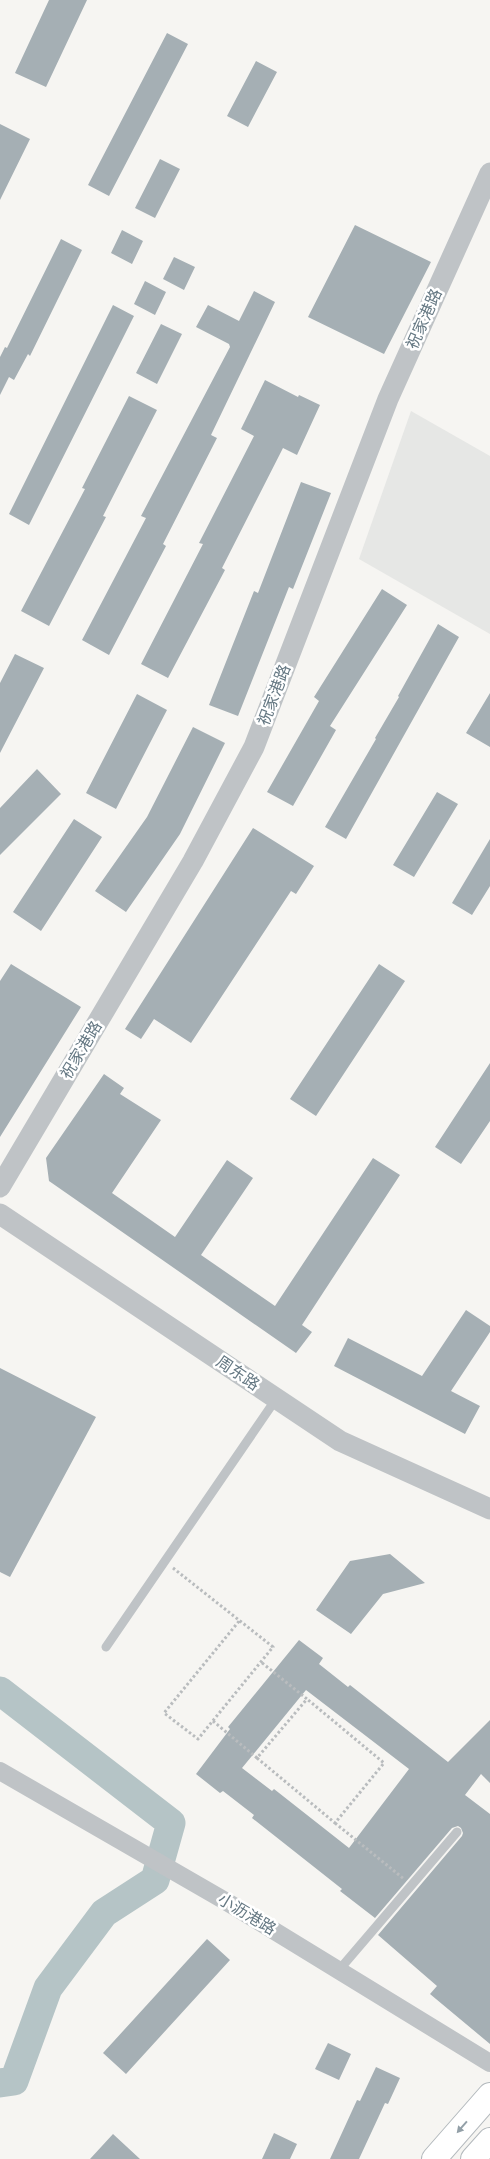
<svg xmlns="http://www.w3.org/2000/svg" width="490" height="2159" font-family="'Fira Sans Condensed','Noto Sans SC',sans-serif">
	<style>
		.built { fill: #e6e7e5 }
		.lines { fill: none; stroke-linecap: round; stroke-linejoin: round }
		.river { stroke: #b5c4c6; stroke-width: 29 }
		.building { fill: #a5afb4; fill-rule: evenodd }
		.secondary-casing { stroke: #b3b9bd; stroke-width: 26 }
		.path { stroke: #b9bcbe; stroke-width: 3; stroke-dasharray: 2.5 2.5; stroke-linecap: butt }
		.service { stroke: #bfc3c6; stroke-width: 9 }
		.minor { stroke: #bfc3c6; stroke-width: 18 }
		.tertiary { stroke: #bfc3c6; stroke-width: 21 }
		.secondary { stroke: #fff; stroke-width: 24 }
		.oneway { fill: #93a0a8 }
		.labels { text-anchor: middle; dominant-baseline: central; stroke-width: 5; stroke-linejoin: round; paint-order: stroke }
		.street-label { font-size: 16px; fill: #657883; stroke: #fff }
	</style>
	<rect width="100%" height="100%" fill="#f6f5f2"/>
	<path class="built" d="M411 411 490 456V634L359 559Z"/>
	<g class="lines">
		<path class="river" d="M0 1691 171 1823 155 1880 104 1913 48 1988 14 2081 0 2083"/>
	</g>
	<path class="building" d="M49 0H87L46 87 15 73Z
		M167 33 188 44 109 196 88 185Z
		M256 61 277 72 248 127 227 116Z
		M0 124 30 139 0 200Z
		M160 159 180 169 155 218 135 208Z
		M355 225 431 262 384 354 308 317Z
		M122 230 143 241 132 264 111 253Z
		M61 239 82 250 30 356 28 354 14 380 9 377 0 395V357L5 347 7 348Z
		M174 257 195 267 184 290 163 279Z
		M145 281 166 292 155 315 134 304Z
		M254 291 275 302 211 435 217 438 163 544 166 546 109 655 82 640 146 518 141 516 230 347 229 344 196 327 208 305 239 321Z
		M113 305 134 316 29 525 9 514Z
		M161 324 182 334 157 384 136 373Z
		M265 380 298 397 299 395 320 405 297 455 283 448 222 568 225 570 168 678 141 664 203 544 199 543 254 436 241 429Z
		M129 396 157 410 103 516 106 517 49 626 21 611 85 489 82 488Z
		M301 482 331 493 293 589 289 587 238 716 209 705 254 591 258 593Z
		M382 589 407 605 330 726 336 730 293 806 267 792 319 701 314 697Z
		M438 624 459 637 346 839 325 827 376 739 375 738 399 697 398 696Z
		M15 654 44 668 0 753V683Z
		M490 693V747L466 733Z
		M137 694 167 710 116 809 86 793Z
		M193 727 225 743 180 834 126 912 95 891 147 817Z
		M37 769 61 794 0 855V808Z
		M437 792 458 804 414 877 393 865Z
		M74 819 102 837 41 931 13 912Z
		M253 828 314 866 296 894 291 891 191 1043 154 1019 141 1039 125 1029Z
		M490 839V886L472 915 452 903Z
		M11 964 81 1007 0 1137V981Z
		M379 964 405 981 316 1116 290 1099Z
		M490 1063V1121L461 1164 435 1147Z
		M104 1074 124 1088 120 1094 161 1120 112 1193 175 1237 227 1160 253 1178 201 1255 275 1306 373 1158 400 1175 302 1325 312 1332 296 1353 49 1181 46 1158Z
		M466 1310 490 1326V1332L451 1391 480 1406 465 1434 334 1366 348 1338 422 1376Z
		M0 1368 96 1417 10 1577 0 1572Z
		M390 1554 425 1583 383 1594 351 1634 316 1610 350 1561Z
		M299 1640 323 1658 319 1664 348 1687 350 1685 448 1762 490 1720V1783L481 1774 465 1795 490 1814V2044L430 1994 437 1986 378 1935 462 1836 463 1833 461 1828 458 1826 452 1828 375 1918 340 1891 342 1889 252 1818 254 1815 223 1791 220 1793 196 1774 230 1729 228 1727ZM306 1690 409 1769 349 1848 274 1789 272 1791 242 1768Z
		M207 1939 230 1960 126 2074 103 2053Z
		M328 2043 351 2054 339 2080 315 2069Z
		M376 2067 400 2078 388 2104 385 2103 359 2159H330L357 2100 360 2101Z
		M274 2133 297 2144 290 2159H262Z
		M113 2134 140 2159H90Z"/>
	<g class="lines">
		<defs>
			<path id="secondary" d="M434 2159 490 2095
				M473 2159 490 2140"/>
		</defs>
		<use href="#secondary" class="secondary-casing"/>
		<path class="path" d="M173 1568 273 1647 198 1739 164 1713 240 1620
			M213 1721 257 1758 307 1699 261 1662
			M257 1758 335 1823 384 1763 307 1699
			M335 1823 404 1879"/>
		<path class="service" d="M106 1647 276 1399
			M339 1970 457 1832"/>
		<path class="minor" d="M0 1771 227 1902 490 2063"/>
		<path class="tertiary" d="M0 1187 193 861 254 747 388 399 490 173
			M0 1214 340 1441 490 1509"/>
		<use href="#secondary" class="secondary"/>
	</g>
	<defs><path id="oneway-solid" d="M-6-.8H1V-3.2L6.5 0L1 3.2V.8H-6Z" transform="scale(1.25)"/></defs>
	<use class="oneway" href="#oneway-solid" transform="translate(462 2127) rotate(131)"/>
	<g class="labels">
		<g class="street-label">
			<text transform="translate(424 319) rotate(-66)">祝家港路</text>
			<text transform="translate(274 695) rotate(-69)">祝家港路</text>
			<text transform="translate(81 1050) rotate(-59)">祝家港路</text>
			<text transform="translate(238 1373) rotate(34)">周东路</text>
			<text transform="translate(247 1914) rotate(31)">小沥港路</text>
		</g>
	</g>
</svg>
